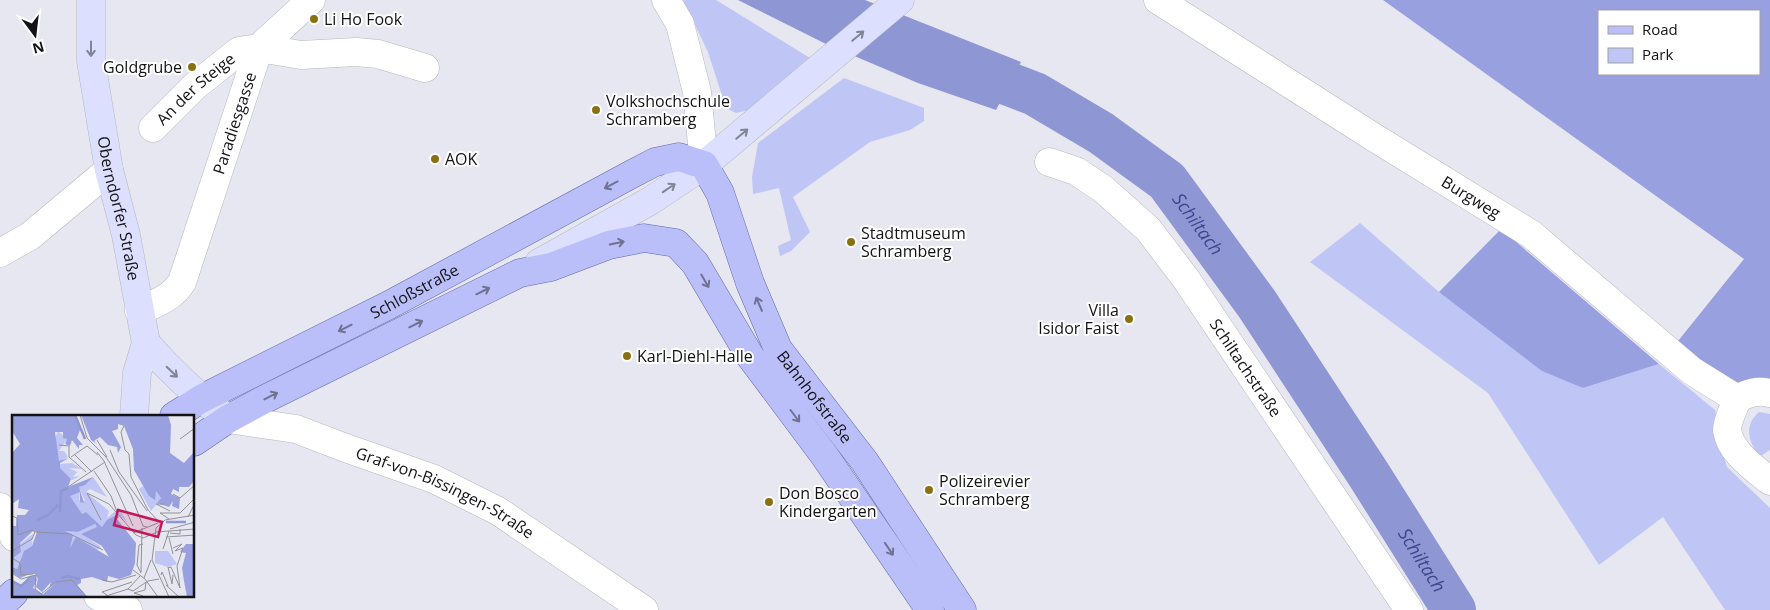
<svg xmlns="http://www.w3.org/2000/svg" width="1770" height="610" font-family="'Open Sans',sans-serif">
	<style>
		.green { fill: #bfc6f5 }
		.forest { fill: #98a0df; fill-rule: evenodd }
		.water { fill: #8e96d4 }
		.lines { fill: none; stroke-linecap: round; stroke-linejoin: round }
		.river { stroke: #8e96d4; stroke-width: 44 }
		.street-casing { stroke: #b6b7c0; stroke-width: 29 }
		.secondary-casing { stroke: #b6b7c0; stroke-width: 29 }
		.primary-casing { stroke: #6268a8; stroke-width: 29 }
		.street { stroke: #fff; stroke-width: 28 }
		.secondary { stroke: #dcdffd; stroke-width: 28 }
		.primary { stroke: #babffa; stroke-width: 28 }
		.oneway { stroke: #828395 }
		.oneway2 { stroke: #6f7293 }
		.poi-dot { fill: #887112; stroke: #fff; stroke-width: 2 }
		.labels { text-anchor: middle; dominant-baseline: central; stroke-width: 4; stroke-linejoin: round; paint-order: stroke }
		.poi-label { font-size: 16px; fill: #131316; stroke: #fff; text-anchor: start }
		.street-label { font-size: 16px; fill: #131316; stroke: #fff }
		.water-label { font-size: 18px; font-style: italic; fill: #41448f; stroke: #fff }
		.inset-river { fill: none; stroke: #8e96d4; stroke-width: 2.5 }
		.inset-road { fill: none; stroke: #929299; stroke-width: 1 }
		.view { fill: #c2185b; fill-opacity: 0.15; stroke: #c2185b; stroke-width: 2.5 }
		.inset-edge { fill: none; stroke: #131316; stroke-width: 2.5 }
	</style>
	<rect width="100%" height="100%" fill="#e6e7f0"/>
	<path class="green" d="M683 0H716L810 58 749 110 736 113 726 108 708 52Z
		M844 78 924 108V121L910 130 870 142 793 197 810 232 791 251 780 256 778 246 791 240 779 188 753 194 752 177 758 143Z
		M1360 223 1439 292 1583 388 1659 364 1715 410 1721 447 1727 467 1770 508V610H1725L1663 517 1599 565 1488 393 1310 262Z
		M1759 412 1770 414V450L1759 457C1749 441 1743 426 1759 412Z"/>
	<path class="forest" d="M1383 0H1770V384L1729 387 1674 346 1744 259ZM1599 11H1759V74H1599Z
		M1501 229 1659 364 1583 388 1542 371 1439 292Z"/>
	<path class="water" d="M738 0H865L1021 62 996 110 918 83 826 44Z"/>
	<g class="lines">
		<path class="river" id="s1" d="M954 63 1035 94 1101 133 1167 181 1257 304 1369 475 1454 610"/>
		<defs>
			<g id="street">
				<path d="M666 0 680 24 697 92 704 165"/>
				<path id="s2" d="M1158 0 1375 138 1531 234 1692 371 1737 399"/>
				<path d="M259 48 301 55 356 52 378 54 425 68"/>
				<path id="s3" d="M153 128 195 86 239 51 259 48 311 0"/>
				<path id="s4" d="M1049 162 1076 171 1103 189 1148 229 1186 279 1409 610"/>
				<path d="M0 253 30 236 109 170"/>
				<path id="s5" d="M139 311C156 303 172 298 182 282L259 48"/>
				<path d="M1737 399C1734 408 1727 421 1727 430 1730 452 1754 468 1770 481"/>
				<path d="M1737 399C1748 393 1757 390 1770 393"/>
				<path id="s6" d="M228 419 296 429 343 447 434 479 498 511 644 610"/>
				<path d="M0 507 14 537"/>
				<path d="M98 596 128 610"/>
			</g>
			<g id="secondary">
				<path id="s7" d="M91 0V61L109 170 126 235 146 343 137 373 134 416"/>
				<path d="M539 263 650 201 704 165 900 0"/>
				<path d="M146 343C171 372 198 397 228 419"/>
			</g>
			<g id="primary">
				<path id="s8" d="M174 416 201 399 389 305 632 174 655 162 679 157 704 165 720 193 750 283 778 349 865 462 962 610"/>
				<path d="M194 442 228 419 265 399 520 273 551 267 609 245 644 238 676 243 695 263 750 356 824 455 930 610"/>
				<path d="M0 606 14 593"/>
			</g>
		</defs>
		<use href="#street" class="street-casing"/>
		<use href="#secondary" class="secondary-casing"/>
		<use href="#primary" class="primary-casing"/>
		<use href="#street" class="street"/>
		<use href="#secondary" class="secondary"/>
		<use href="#primary" class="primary"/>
	</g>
	<defs><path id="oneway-shaft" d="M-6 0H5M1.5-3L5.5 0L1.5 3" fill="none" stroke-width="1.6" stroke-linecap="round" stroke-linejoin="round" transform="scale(1.25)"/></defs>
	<g class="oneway">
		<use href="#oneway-shaft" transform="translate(858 36) rotate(-40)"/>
		<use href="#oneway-shaft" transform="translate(91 49) rotate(90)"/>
		<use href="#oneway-shaft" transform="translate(742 134) rotate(-40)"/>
		<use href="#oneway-shaft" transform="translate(669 188) rotate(-34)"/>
		<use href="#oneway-shaft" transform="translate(172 372) rotate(44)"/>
	</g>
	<g class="oneway2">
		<use href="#oneway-shaft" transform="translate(611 185) rotate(152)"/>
		<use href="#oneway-shaft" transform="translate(617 243) rotate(-12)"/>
		<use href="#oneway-shaft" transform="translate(705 281) rotate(60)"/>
		<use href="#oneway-shaft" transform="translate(483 291) rotate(-26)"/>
		<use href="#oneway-shaft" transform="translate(759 304) rotate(-113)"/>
		<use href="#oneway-shaft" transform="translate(416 324) rotate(-26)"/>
		<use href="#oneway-shaft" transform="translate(345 328) rotate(153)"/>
		<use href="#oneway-shaft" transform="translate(271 396) rotate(-27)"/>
		<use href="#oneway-shaft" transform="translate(795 416) rotate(53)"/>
		<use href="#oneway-shaft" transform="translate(889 549) rotate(56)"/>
	</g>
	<g class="poi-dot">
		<circle cx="314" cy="19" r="5"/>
		<circle cx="192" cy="67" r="5"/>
		<circle cx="596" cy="110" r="5"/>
		<circle cx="435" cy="159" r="5"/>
		<circle cx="851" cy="242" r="5"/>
		<circle cx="1129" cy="319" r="5"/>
		<circle cx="627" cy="356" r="5"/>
		<circle cx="929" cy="490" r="5"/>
		<circle cx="769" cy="502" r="5"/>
	</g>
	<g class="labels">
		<g class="poi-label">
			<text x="324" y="19">Li Ho Fook</text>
			<text x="182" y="67" text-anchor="end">Goldgrube</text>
			<text x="606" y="101">Volkshochschule<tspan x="606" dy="18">Schramberg</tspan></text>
			<text x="445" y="159">AOK</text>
			<text x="861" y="233">Stadtmuseum<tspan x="861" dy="18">Schramberg</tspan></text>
			<text x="1119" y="310" text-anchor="end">Villa<tspan x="1119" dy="18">Isidor Faist</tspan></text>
			<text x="637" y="356">Karl-Diehl-Halle</text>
			<text x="939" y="481">Polizeirevier<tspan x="939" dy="18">Schramberg</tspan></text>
			<text x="779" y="493">Don Bosco<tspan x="779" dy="18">Kindergarten</tspan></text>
		</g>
		<g class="street-label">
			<text stroke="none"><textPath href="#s3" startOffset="58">An der Steige</textPath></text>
			<text stroke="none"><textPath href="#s5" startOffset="220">Paradiesgasse</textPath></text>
			<text stroke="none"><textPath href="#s2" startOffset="370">Burgweg</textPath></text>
			<text stroke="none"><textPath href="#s7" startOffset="211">Oberndorfer Straße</textPath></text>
			<text stroke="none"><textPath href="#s8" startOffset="271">Schloßstraße</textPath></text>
			<text stroke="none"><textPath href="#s4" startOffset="291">Schiltachstraße</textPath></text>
			<text stroke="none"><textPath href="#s8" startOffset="854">Bahnhofstraße</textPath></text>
			<text stroke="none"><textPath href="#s6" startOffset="231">Graf-von-Bissingen-Straße</textPath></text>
		</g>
		<g class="water-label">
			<text stroke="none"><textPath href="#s1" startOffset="298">Schiltach</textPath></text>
			<text stroke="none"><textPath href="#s1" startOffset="702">Schiltach</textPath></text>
		</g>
	</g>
	<g transform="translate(12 415)">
		<rect width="182" height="182" fill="#e6e7f0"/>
		<path d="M46 16 55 24 47 36H52L56 42 47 47 43 24ZM60 48 70 54 57 53 65 57 61 62 68 61 60 65 48 54V49ZM81 62 95 82 78 74 74 77 97 96 95 103 107 93 115 107 104 99 90 112 74 97 70 100 57 80 68 77 67 85 73 86 67 72ZM131 71 144 76 149 83 139 96 127 74ZM82 109 86 112 70 119 89 132 85 135 62 127 58 133 59 122 53 116 66 117ZM21 119 20 131 12 136 5 154 2 155 0 144 9 137 8 129ZM143 136H156L165 149 156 152 143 148Z" fill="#bfc6f5"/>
		<path d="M0 0H62L66 6 68 15 65 23 71 30H67V34L60 25 58 31 53 29 55 24 51 23V17H43L47 46 57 43 48 48V53L59 64 56 72 81 62 73 70 67 72 72 88 68 87V77L58 81 70 99 74 97 90 112 95 105 104 100 107 102 105 104 124 128 123 148 119 160 107 164 96 161 95 167 80 162 69 164V168L65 170 75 182H0V165L10 170 17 161 23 160 25 165 21 173 31 179 45 167 37 173 39 167 30 177 24 172 26 164 23 159H18L8 163 0 157V152L5 154 12 136 20 131 25 117 21 116 8 128 9 137 0 144V111H4L5 100H13L17 95 6 93 7 84 0 89V38L8 29 0 16ZM83 109 85 112 69 119 90 131 97 142 64 122 58 133 61 120 53 116 66 117ZM69 0H156L159 10 158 38 172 48 182 37V66L177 72H167V77L161 74 159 79 168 83 167 94 160 91 161 86 157 92 145 88 149 83 144 76 143 85 137 81 122 55 121 34 112 11 106 9V14L100 16 109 32 106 38 105 32 96 30 88 22 82 26 85 29 79 25ZM174 129H182V182H175L172 166 170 153 174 138 168 137Z" fill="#98a0df" fill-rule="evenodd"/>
		<path class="inset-river" d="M63 0 73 24M48 97 49 76 56 73M25 105 36 100 46 90M154 107H174M49 163 56 161 68 164M0 166 9 171 17 164"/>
		<path class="inset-road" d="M68 0 75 23 94 42 119 80 131 111 135 112M112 11 109 17 113 35 117 39 119 62 136 95 148 108M168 24 183 13M85 25 95 42M47 30 57 31V42L74 57M98 35 107 57 135 96M85 37 92 46 121 111M63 40 80 57M59 42 75 31 86 40M82 56 99 81 105 97M56 72 93 47M75 78 97 89 124 120 131 123 143 118M75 78 89 105M161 79 168 83 183 70M152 89H144L158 96M0 101 5 103 6 120 20 115 23 117M176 102 183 88M157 104 148 98H168L183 83M158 114 183 107M23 117 58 119 91 135M144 117 183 114M121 118 146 108M158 118 168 119V114M154 122 183 120M157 123 161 139M151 134 157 116M0 136 20 124 23 117M0 143 8 148 9 160 21 159M156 152 160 169 161 160M156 153 159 152 168 173 165 151 171 133 163 136 170 129 161 133M121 155 133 164 146 182M129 157 130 113M0 158 9 164 24 160 23 174 29 179 44 167 60 165 75 182M129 158 125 150 127 130 131 129M149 160 150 157 156 171M132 163 139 145M90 165 100 167 124 160M154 170 167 182M116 174 121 176 136 166 147 164M95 180 90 177 120 167M131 181 122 178 133 175 134 167M91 182 116 174 128 161M157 182 140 145 144 113 153 105 183 100"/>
		<path class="view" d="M106 95 150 107 146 122 102 110Z"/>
		<rect width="182" height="182" class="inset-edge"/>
	</g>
	<rect x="1598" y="10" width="162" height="65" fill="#ffffff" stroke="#a1a1a2"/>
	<rect x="1608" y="26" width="25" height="8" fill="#babffa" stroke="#a1a1a2"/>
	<text x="1642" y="35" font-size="15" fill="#131316">Road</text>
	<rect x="1608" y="48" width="25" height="15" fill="#bfc6f5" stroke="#a1a1a2"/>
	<text x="1642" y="60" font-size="15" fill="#131316">Park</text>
	<g transform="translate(35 35) rotate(165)" stroke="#ffffff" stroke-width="4" paint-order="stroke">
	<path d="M0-4L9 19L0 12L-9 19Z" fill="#131316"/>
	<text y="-8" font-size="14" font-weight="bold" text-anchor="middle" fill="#131316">N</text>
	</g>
</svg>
